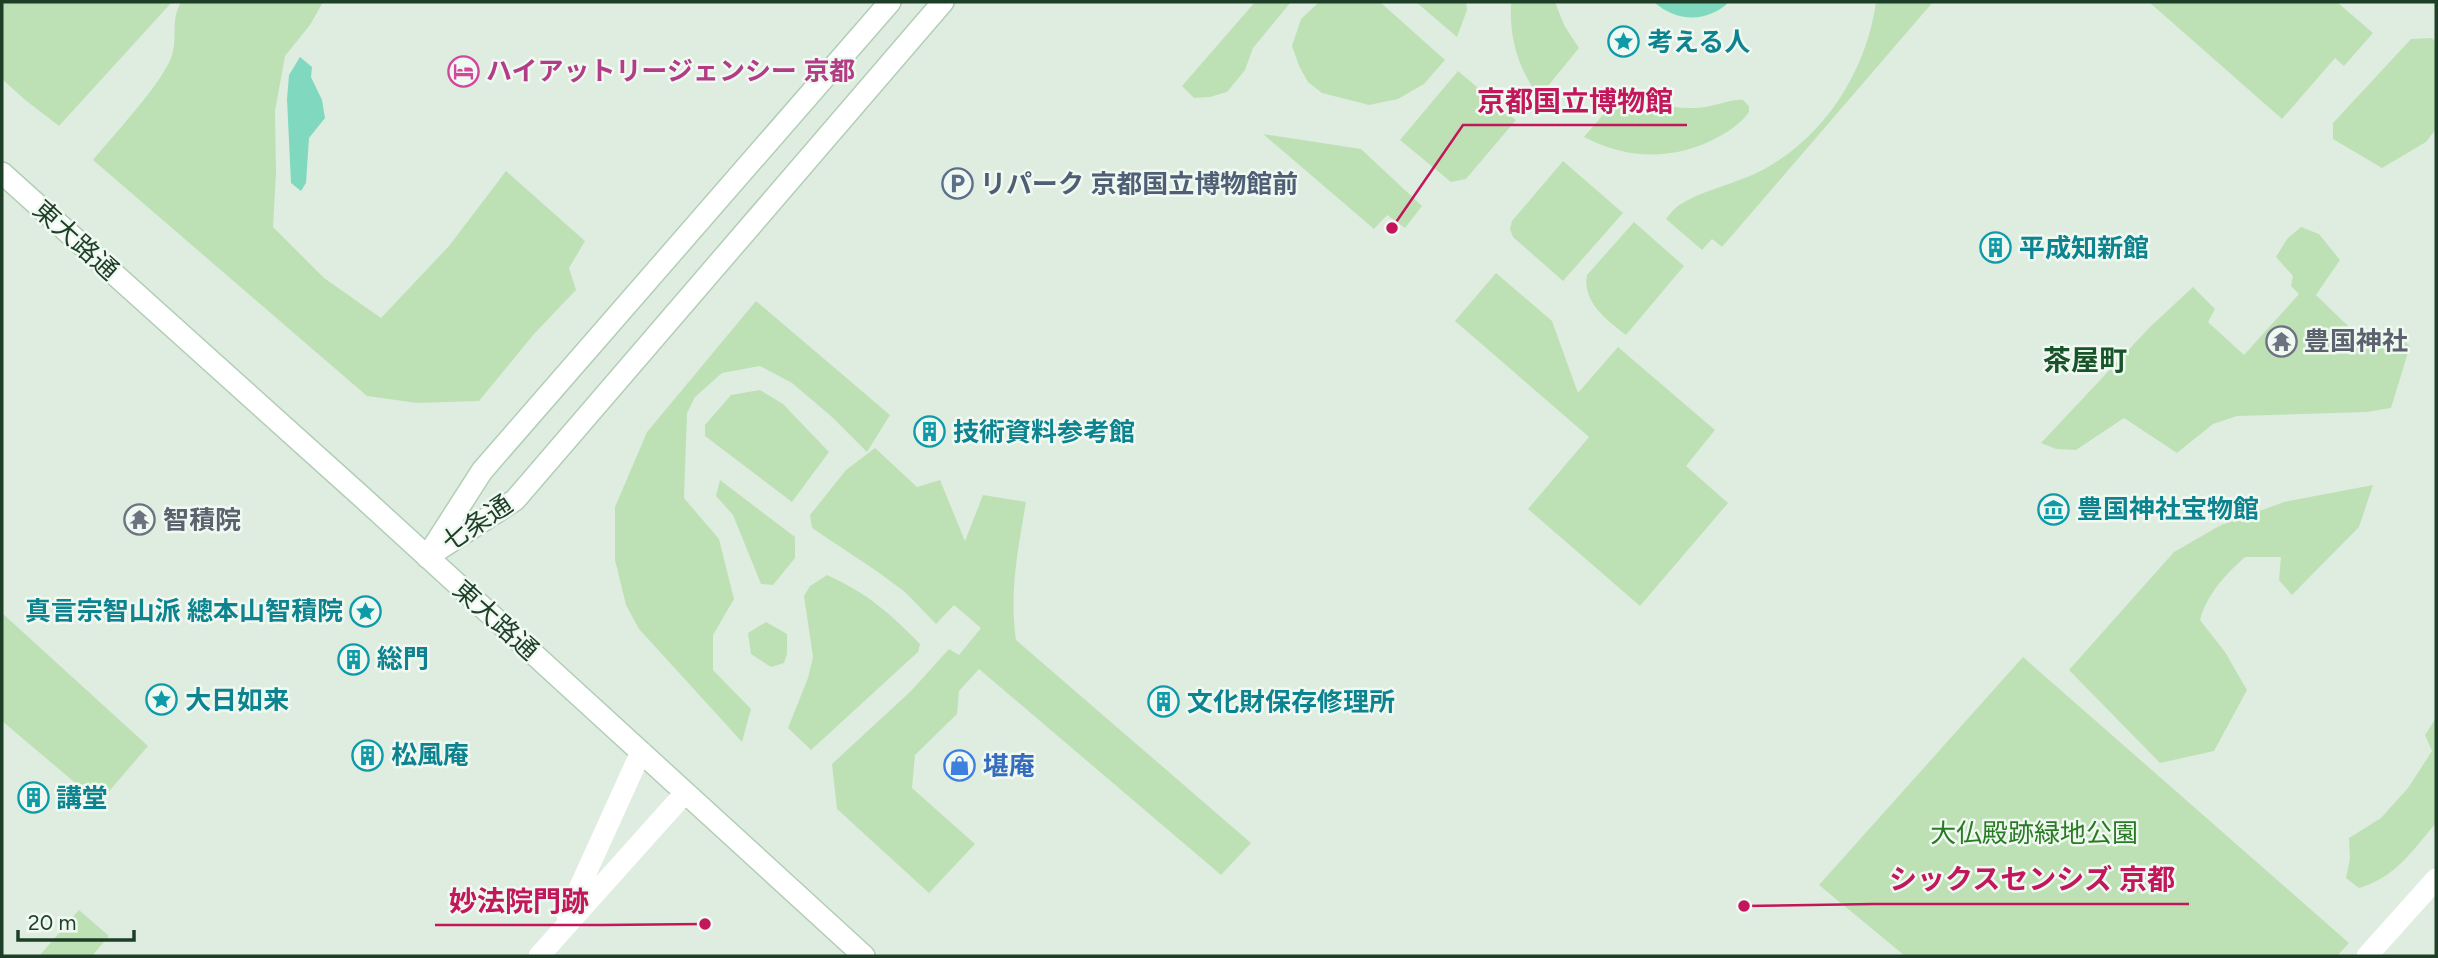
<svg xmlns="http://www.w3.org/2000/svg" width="2438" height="958" font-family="Figtree,'Noto Sans JP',sans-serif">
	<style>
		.green { fill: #bde1b5 }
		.water { fill: #80d9bf }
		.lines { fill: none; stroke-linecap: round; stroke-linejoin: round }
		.secondary-casing { stroke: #b1ceb6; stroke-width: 24 }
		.minor { stroke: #fff; stroke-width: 21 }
		.tertiary { stroke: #fff; stroke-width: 21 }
		.secondary { stroke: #fff; stroke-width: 21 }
		.labels { text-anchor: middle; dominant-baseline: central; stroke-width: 5; stroke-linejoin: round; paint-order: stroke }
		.culture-label { font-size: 26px; font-weight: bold; fill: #0d838f; stroke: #f0f9f1; text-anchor: start }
		.hotel-label { font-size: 26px; font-weight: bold; fill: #b23c85; stroke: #f0f9f1; text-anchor: start }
		.service-label { font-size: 26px; font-weight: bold; fill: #4e5e75; stroke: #f0f9f1; text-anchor: start }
		.street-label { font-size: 26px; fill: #1e3f27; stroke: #f0f9f1 }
		.worship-label { font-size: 26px; font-weight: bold; fill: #5b616d; stroke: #f0f9f1; text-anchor: start }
		.shop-label { font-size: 26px; font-weight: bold; fill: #366cbe; stroke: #f0f9f1; text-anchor: start }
		.park-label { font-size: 26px; fill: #297b23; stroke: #f0f9f1 }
		.neighbourhood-label { font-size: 28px; font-weight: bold; fill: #18532a; stroke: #f0f9f1 }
		.leader { fill: none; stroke: #c2185b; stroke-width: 2.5 }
		.callout-dot { fill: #c2185b; stroke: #f0f9f1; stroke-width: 2.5 }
		.callout-label { font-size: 28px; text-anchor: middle; font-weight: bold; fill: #c2185b; stroke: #f0f9f1; stroke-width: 5; stroke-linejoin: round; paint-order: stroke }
	</style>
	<rect width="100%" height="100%" fill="#dfede1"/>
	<path class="green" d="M2 2H172L59 126 24 99 2 79Z
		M181 2H323L310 25 285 56 275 111 276 173 273 227 324 278 381 318 449 246 506 171 585 241 569 268 576 290 534 334 479 401 417 403 367 396 93 160C112 137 165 80 172 55 178 36 170 21 181 2Z
		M1255 2H1291L1253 48 1245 70 1227 92 1210 97 1194 98 1182 86Z
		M1319 2H1380L1445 60 1424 84 1398 99 1369 105 1322 93 1308 82 1299 66 1292 46 1301 19Z
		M1416 2H1466L1467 10 1457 37Z
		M1511 2H1555L1564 25 1579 48 1539 97C1518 68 1509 38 1511 2Z
		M1876 2H1933L1722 247 1712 239 1702 250 1666 219C1670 214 1675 207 1681 204 1700 192 1728 185 1750 176 1819 146 1866 75 1876 2Z
		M2149 2H2337L2373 33 2344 66 2335 58 2282 119Z
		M2432 38 2436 43V129L2426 142 2382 168 2333 139V123L2411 39Z
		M1458 71 1516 120 1466 179 1451 182 1400 140Z
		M1625 89C1651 104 1680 112 1710 106 1721 104 1733 99 1743 100L1749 106V112C1742 122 1731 130 1720 136 1676 161 1627 160 1584 137Z
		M1263 134 1361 149 1422 206 1405 228 1387 215 1374 229Z
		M1563 161 1623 213 1563 281 1513 237 1510 229 1512 221Z
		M1634 222 1684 266 1626 335C1607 320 1582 302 1587 275Z
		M2301 227 2319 234 2340 260 2316 295 2372 349 2391 329 2410 346 2391 408 2367 412 2237 416 2213 424 2177 453 2124 418 2076 450 2056 449 2041 443 2149 328 2193 287 2215 309 2208 322 2244 355 2299 294 2291 286 2293 276 2276 257 2287 239Z
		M1496 273 1552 321 1578 393 1618 347 1715 430 1686 466 1728 503 1640 606 1528 509 1589 437 1455 321Z
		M756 301 890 415 867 452 832 417 792 383 760 366 722 373 695 397 687 413 684 498 719 539 734 599 713 635V670L751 709 742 742 639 629 626 605 615 560V507L647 432Z
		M760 390 783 404 829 452 792 502 705 436V425L731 395Z
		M875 448 917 487 940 480 965 541 983 495 1026 502C1018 550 1009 592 1016 640L1251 843 1221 875 979 669 959 691 957 714 915 755 912 788 975 844 929 893 837 809 832 764 911 691 949 649 959 655 981 628 954 605 936 624 905 592 878 572 812 528 810 515 846 470Z
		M720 480 795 537V558L773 585 761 584 733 515 716 496Z
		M2373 485 2359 527 2292 595 2279 580 2281 557H2245C2225 575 2207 594 2200 620L2225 652 2247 690 2214 751 2160 763 2069 670 2174 552 2221 525 2284 502Z
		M827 575C867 593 890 613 920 644L918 652 811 750 788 728 808 678 813 657 804 596 810 586Z
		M2 613 148 746 99 803 2 721Z
		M766 622 787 634V654L784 663 771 667 751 654 748 633Z
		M2023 657 2349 943 2337 956H1905L1819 885Z
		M2436 718V823C2412 851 2396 877 2359 888L2346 878 2350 859 2349 838 2381 818 2408 788 2432 751 2425 735Z
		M79 910 109 936 92 956H42L40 955Z"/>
	<path class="water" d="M1654 2H1729C1707 23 1676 22 1654 2Z
		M300 57 312 67 311 77 322 100 325 118 309 138 306 183 301 191 291 183 287 99 289 75Z"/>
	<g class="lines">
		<defs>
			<path id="secondary" d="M2 173 362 497 864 956
				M432 549 482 471 890 2
				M427 557 515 500 943 2"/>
		</defs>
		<use href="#secondary" class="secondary-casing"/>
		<path class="minor" d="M2367 956 2436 879"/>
		<path class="tertiary" d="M567 915 641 752
			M539 956 685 793"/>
		<use href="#secondary" class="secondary"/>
	</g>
	<defs>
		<symbol id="sight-ring" viewBox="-11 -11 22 22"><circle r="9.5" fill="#f0f9f1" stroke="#0f9aa8" stroke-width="1.5"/><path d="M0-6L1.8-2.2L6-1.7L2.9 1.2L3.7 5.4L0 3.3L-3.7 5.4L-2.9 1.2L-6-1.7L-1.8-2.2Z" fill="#0f9aa8"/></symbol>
		<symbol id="hotel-ring" viewBox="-11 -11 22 22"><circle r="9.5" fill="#f0f9f1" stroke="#d1479c" stroke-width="1.5"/><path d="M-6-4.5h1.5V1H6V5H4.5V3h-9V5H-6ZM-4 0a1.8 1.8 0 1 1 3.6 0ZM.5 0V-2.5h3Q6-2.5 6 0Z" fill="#d1479c"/></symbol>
		<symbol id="parking-ring" viewBox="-11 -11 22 22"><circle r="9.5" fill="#f0f9f1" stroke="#5c6f8a" stroke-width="1.5"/><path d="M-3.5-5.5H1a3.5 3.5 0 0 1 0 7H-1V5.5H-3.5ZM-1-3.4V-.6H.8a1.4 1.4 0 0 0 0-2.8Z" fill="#5c6f8a"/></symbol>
		<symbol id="building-ring" viewBox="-11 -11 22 22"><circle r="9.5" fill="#f0f9f1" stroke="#0f9aa8" stroke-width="1.5"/><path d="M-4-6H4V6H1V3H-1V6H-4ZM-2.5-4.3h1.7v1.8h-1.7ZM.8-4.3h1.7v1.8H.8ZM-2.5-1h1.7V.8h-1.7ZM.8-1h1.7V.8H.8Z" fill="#0f9aa8"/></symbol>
		<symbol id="temple-ring" viewBox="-11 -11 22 22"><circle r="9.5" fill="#f0f9f1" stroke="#6b7280" stroke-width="1.5"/><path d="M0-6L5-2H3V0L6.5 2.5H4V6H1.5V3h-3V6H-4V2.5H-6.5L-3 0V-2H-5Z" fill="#6b7280"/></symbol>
		<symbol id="museum-ring" viewBox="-11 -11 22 22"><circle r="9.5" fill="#f0f9f1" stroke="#0f9aa8" stroke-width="1.5"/><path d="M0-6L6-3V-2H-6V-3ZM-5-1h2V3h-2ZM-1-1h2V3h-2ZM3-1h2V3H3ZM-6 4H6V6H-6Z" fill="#0f9aa8"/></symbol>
		<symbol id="shop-ring" viewBox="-11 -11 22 22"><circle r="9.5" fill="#f0f9f1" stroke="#3f7fe0" stroke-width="1.5"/><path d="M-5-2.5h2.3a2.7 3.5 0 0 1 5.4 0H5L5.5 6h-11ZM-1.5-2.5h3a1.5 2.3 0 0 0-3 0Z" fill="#3f7fe0"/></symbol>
	</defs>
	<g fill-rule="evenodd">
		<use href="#sight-ring" x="1606" y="24" width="35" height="35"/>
		<use href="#hotel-ring" x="446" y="54" width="35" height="35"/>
		<use href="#parking-ring" x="940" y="166" width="35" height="35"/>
		<use href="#building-ring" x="1978" y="230" width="35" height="35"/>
		<use href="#temple-ring" x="2264" y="324" width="35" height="35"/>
		<use href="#building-ring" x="912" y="414" width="35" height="35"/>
		<use href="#museum-ring" x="2036" y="492" width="35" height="35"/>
		<use href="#temple-ring" x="122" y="502" width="35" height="35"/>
		<use href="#sight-ring" x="348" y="594" width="35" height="35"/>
		<use href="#building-ring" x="336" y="642" width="35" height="35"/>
		<use href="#sight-ring" x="144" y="682" width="35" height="35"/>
		<use href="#building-ring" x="1146" y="684" width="35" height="35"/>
		<use href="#building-ring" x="350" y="738" width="35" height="35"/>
		<use href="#shop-ring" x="942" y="748" width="35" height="35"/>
		<use href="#building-ring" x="16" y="780" width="35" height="35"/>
	</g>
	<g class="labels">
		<g class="culture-label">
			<text x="1647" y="42">考える人</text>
			<text x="2019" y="248">平成知新館</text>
			<text x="953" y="432">技術資料参考館</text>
			<text x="2077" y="509">豊国神社宝物館</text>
			<text x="343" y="611" text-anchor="end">真言宗智山派 總本山智積院</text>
			<text x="377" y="659">総門</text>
			<text x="185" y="700">大日如来</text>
			<text x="1187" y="702">文化財保存修理所</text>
			<text x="391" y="755">松風庵</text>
			<text x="56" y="798">講堂</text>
		</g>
		<g class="hotel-label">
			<text x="486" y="71">ハイアットリージェンシー 京都</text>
		</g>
		<g class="service-label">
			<text x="980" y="184">リパーク 京都国立博物館前</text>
		</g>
		<g class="street-label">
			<text transform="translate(76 240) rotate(42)">東大路通</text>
			<text transform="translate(477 523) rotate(-34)">七条通</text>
			<text transform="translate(496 620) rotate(42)">東大路通</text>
		</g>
		<g class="worship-label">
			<text x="2304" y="341">豊国神社</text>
			<text x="163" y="520">智積院</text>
		</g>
		<g class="shop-label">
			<text x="983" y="766">堪庵</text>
		</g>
		<g class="park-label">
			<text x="2034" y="833">大仏殿跡緑地公園</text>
		</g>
		<g class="neighbourhood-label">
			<text x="2085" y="360">茶屋町</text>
		</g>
	</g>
	<path class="leader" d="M1392 228L1463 125H1687M1744 906L1874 904H2189M705 924L603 925H435"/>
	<g class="callout-dot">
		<circle cx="1392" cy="228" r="7"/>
		<circle cx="1744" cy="906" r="7"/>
		<circle cx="705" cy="924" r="7"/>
	</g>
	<g class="callout-label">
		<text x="1575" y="111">京都国立博物館</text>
		<text x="2032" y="889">シックスセンシズ 京都</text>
		<text x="519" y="911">妙法院門跡</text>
	</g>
	<rect width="2438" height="958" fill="none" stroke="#1e3f27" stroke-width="7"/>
	<path d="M18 930v10h116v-10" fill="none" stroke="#1e3f27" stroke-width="3.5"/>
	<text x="28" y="930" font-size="21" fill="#1e3f27" stroke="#f0f9f1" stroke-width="5" paint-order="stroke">20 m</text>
</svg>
